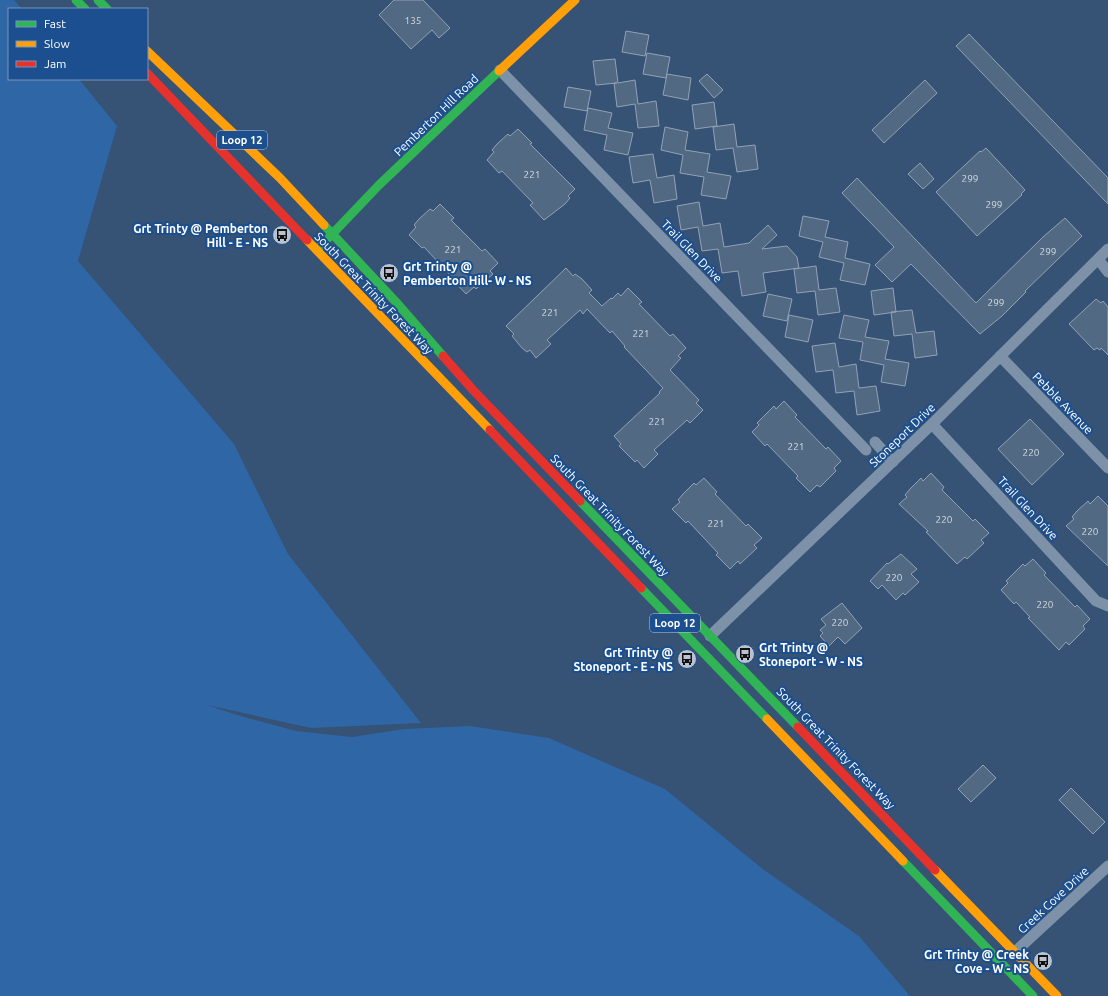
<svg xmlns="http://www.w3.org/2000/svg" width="1108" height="996" font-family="Ubuntu,sans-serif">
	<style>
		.green { fill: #2f66a5 }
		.building { fill: #526984; stroke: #92a2b6 }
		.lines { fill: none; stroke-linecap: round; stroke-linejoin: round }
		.street { stroke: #7d92a8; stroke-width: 11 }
		.fast { stroke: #30b455; stroke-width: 9 }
		.slow { stroke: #ff9f0a; stroke-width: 9 }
		.jam { stroke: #e5322d; stroke-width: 9 }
		.labels { text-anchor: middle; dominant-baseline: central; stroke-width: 4; stroke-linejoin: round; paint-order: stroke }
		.number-label { font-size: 10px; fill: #d4dae0 }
		.shield { fill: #1b4f8f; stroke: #bbcadd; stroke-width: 1 }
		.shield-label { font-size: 11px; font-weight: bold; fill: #fff }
		.street-label { font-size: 12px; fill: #fff; stroke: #1b4f8f }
		.poi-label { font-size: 12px; font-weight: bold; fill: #fff; stroke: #1b4f8f; text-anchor: end }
	</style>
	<rect width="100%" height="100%" fill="#365274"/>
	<path class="green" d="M0 0H14L22 9H9V79H79L117 126 78 261 234 444 288 554 421 723 311 728 207 705 237 715 296 731 352 737 404 729 470 726 549 738 665 789 764 870 859 936 910 996H0Z"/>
	<path class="building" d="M394 0H423L450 28 439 38 432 30 411 49 379 15Z
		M626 31 649 35 645 56 622 52Z
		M969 34 1108 178V204L956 46Z
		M647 53 670 57 666 78 643 74Z
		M615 59 618 83 635 80 638 104 656 101 659 126 638 128 635 104 617 107 614 83H617L596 85 593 61Z
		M667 74 691 78 688 100 663 95Z
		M707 74 723 90 714 98 699 81Z
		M925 80 937 93 884 143 872 130Z
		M568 87 591 91 587 111 564 107Z
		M714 102 717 126 695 129 692 105Z
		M588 108 612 113 608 128 633 133 628 155 604 150 607 135 584 130Z
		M734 124 737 147 755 145 758 169 737 172 733 148 716 150 713 127Z
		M665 127 688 132 685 150 710 154 707 172 731 176 726 199 701 195 704 177 680 173 683 155 661 150Z
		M518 129 532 143 530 144 575 189 568 196 570 198 565 204 544 220 530 205 533 203 502 171 499 173 487 160 494 152 492 150 497 144 508 134 510 136Z
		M986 148 1025 190 1021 194 1022 195 977 236 936 192 980 151 981 152Z
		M653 154 657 178 674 175 677 199 654 203 650 180 633 183 629 157Z
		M920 163 934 179 923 189 908 174Z
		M857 178 976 303 1043 237 1065 218 1082 236 1025 291 1026 292 1002 316 980 334 911 264 892 282 875 265 894 247 842 193Z
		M699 202 703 226 720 223 724 247 749 243 768 225 777 235 762 249 787 246 797 257 799 268 763 273 766 292 742 296 738 271 722 273 718 249 702 251 698 227 681 230 677 206Z
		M440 204 454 218 451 220 482 251 485 249 498 263 490 271 493 274 476 289 474 287 466 294 453 280 454 279 424 247 422 248 409 235 416 227 414 225 419 219 430 209 433 211Z
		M803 216 829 221 825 237 848 242 845 258 870 264 865 285 840 280 844 263 819 257 823 242 799 236Z
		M816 266 819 290 836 288 840 312 818 315 815 291 797 293 794 269Z
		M566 268 573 276 575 274 582 279 592 290 589 293 602 306 611 298 612 299 618 293 621 296 628 288 642 302 639 304 670 336 673 334 686 348 678 356 681 358 670 370 699 400 696 403 703 410 690 423 687 420 654 450 658 454 644 468 637 460 635 462 619 446 621 444 614 436 660 393 659 392 663 388 624 347 625 346 612 331 610 333 587 309 583 314 580 310 547 340 551 344 536 358 530 350 527 352 522 348 512 336 514 334 506 326Z
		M893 288 896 312 874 315 871 291Z
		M768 294 792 299 787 321 763 316Z
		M1096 299 1101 303 1103 301 1108 307V355L1101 348 1100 350 1097 348 1094 350 1069 324Z
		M912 310 916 333 934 331 937 355 915 358 912 334 894 336 891 312Z
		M789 315 813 320 808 342 785 337Z
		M844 315 869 320 865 337 889 341 885 359 909 363 905 386 881 382 884 365 860 360 863 342 839 338Z
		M835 343 839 367 856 364 859 388 876 386 880 411 857 415 854 391 836 393 833 370 816 372 812 346Z
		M784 401 797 415 795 417 826 449 828 447 841 461 834 468 836 471 820 487 817 485 810 492 796 478 798 476 767 444 765 446 752 432 759 425 757 423 774 406 776 409Z
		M1030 419 1064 454 1032 485 998 449Z
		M931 473 944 487 942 490 973 521 975 519 989 533 981 540 984 543 967 559 965 557 957 564 926 532 928 531 899 504 907 497 905 495 910 489 921 478 923 481Z
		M704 478 717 492 715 494 746 526 748 524 762 538 754 545 757 548 740 564 738 561 730 569 716 555 718 553 688 521 686 523 672 509 680 502 678 500 683 494 694 483 696 485Z
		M1098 496 1108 506V566L1066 526 1074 519 1072 517 1077 511 1088 501 1090 504Z
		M901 554 917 569 911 574 919 582 905 595 903 593 896 600 882 585 878 589 870 581 887 563 888 564Z
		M1033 559 1046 573 1044 575 1075 607 1077 605 1090 619 1083 626 1085 629 1069 645 1066 642 1059 650 1028 618 1030 617 1016 602 1014 604 1001 590 1008 583 1006 581 1023 564 1025 566Z
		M842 603 862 628 845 644 838 637 829 646 820 636 823 633 820 630 826 625 821 619Z
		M983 765 996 778 971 802 958 789Z
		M1071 788 1105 822 1093 834 1059 800Z"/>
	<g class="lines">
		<path class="street" d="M500 70 866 450
			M1098 259 1108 272
			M1000 356 1108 468
			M932 424 1096 601 1108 606
			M875 442 893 462
			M710 636 932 424 1108 249
			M1015 952 1108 866"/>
		<path class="fast" d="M76 0 85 9
			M98 0 107 9
			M324 225 396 302 443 356
			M317 250 379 185 499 71
			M580 501 798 727
			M641 588 767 719
			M903 861 1033 996"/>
		<path class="slow" d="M147 51 280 178 324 225
			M499 71 575 0
			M307 240 490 430
			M767 719 903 861
			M935 870 1057 996"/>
		<path class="jam" d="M147 73 307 240
			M443 356 473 390 580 501
			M490 430 641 588
			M798 727 935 870"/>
	</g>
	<defs>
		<symbol id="bus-disc" viewBox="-11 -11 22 22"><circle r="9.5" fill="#b9c2ce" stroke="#1b4f8f"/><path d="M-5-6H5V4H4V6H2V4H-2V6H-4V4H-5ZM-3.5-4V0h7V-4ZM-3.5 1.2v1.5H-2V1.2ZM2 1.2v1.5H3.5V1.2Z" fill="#111"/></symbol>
	</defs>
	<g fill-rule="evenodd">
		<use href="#bus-disc" x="271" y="224" width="22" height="22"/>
		<use href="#bus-disc" x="378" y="262" width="22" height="22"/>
		<use href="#bus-disc" x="734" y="643" width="22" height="22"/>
		<use href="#bus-disc" x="676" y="648" width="22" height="22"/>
		<use href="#bus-disc" x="1032" y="950" width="22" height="22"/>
	</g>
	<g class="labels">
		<g class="number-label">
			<text x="413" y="20">135</text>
			<text x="532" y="174">221</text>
			<text x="970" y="178">299</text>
			<text x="994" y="204">299</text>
			<text x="453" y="249">221</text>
			<text x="1048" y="251">299</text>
			<text x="996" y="302">299</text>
			<text x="550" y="312">221</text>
			<text x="641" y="333">221</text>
			<text x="657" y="421">221</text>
			<text x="796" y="446">221</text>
			<text x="1031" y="452">220</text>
			<text x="944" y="519">220</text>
			<text x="716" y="523">221</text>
			<text x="1090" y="531">220</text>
			<text x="894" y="577">220</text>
			<text x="1045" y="604">220</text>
			<text x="840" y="622">220</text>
		</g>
		<g class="shield">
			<rect x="217" y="131" width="50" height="18" rx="3"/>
			<rect x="650" y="614" width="50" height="18" rx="3"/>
		</g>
		<g class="shield-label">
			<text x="242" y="140">Loop 12</text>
			<text x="675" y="623">Loop 12</text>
		</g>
		<g class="street-label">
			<text transform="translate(436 115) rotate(-44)">Pemberton Hill Road</text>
			<text transform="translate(692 251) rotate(46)">Trail Glen Drive</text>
			<text transform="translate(374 293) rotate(46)">South Great Trinity Forest Way</text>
			<text transform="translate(1063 403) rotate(46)">Pebble Avenue</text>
			<text transform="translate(902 435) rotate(-44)">Stoneport Drive</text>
			<text transform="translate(1028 508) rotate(47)">Trail Glen Drive</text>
			<text transform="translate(610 515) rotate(46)">South Great Trinity Forest Way</text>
			<text transform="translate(836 748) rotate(46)">South Great Trinity Forest Way</text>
			<text transform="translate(1053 900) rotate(-43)">Creek Cove Drive</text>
		</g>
		<g class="poi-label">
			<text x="268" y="228">Grt Trinty @ Pemberton<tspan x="268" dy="14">Hill - E - NS</tspan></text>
			<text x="403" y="266" text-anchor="start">Grt Trinty @<tspan x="403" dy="14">Pemberton Hill- W - NS</tspan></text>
			<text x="759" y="647" text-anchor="start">Grt Trinty @<tspan x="759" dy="14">Stoneport - W - NS</tspan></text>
			<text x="673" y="652">Grt Trinty @<tspan x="673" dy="14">Stoneport - E - NS</tspan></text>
			<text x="1029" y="954">Grt Trinty @ Creek<tspan x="1029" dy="14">Cove - W - NS</tspan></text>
		</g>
	</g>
	<rect x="8" y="8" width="140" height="72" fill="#1b4f8f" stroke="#7695bc"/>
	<rect x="16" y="21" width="20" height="6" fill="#30b455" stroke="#7695bc"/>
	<text x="44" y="28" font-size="12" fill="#ffffff">Fast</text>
	<rect x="16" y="41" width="20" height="6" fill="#ff9f0a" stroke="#7695bc"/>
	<text x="44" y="48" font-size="12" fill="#ffffff">Slow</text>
	<rect x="16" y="61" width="20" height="6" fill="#e5322d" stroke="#7695bc"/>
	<text x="44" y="68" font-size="12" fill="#ffffff">Jam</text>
</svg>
